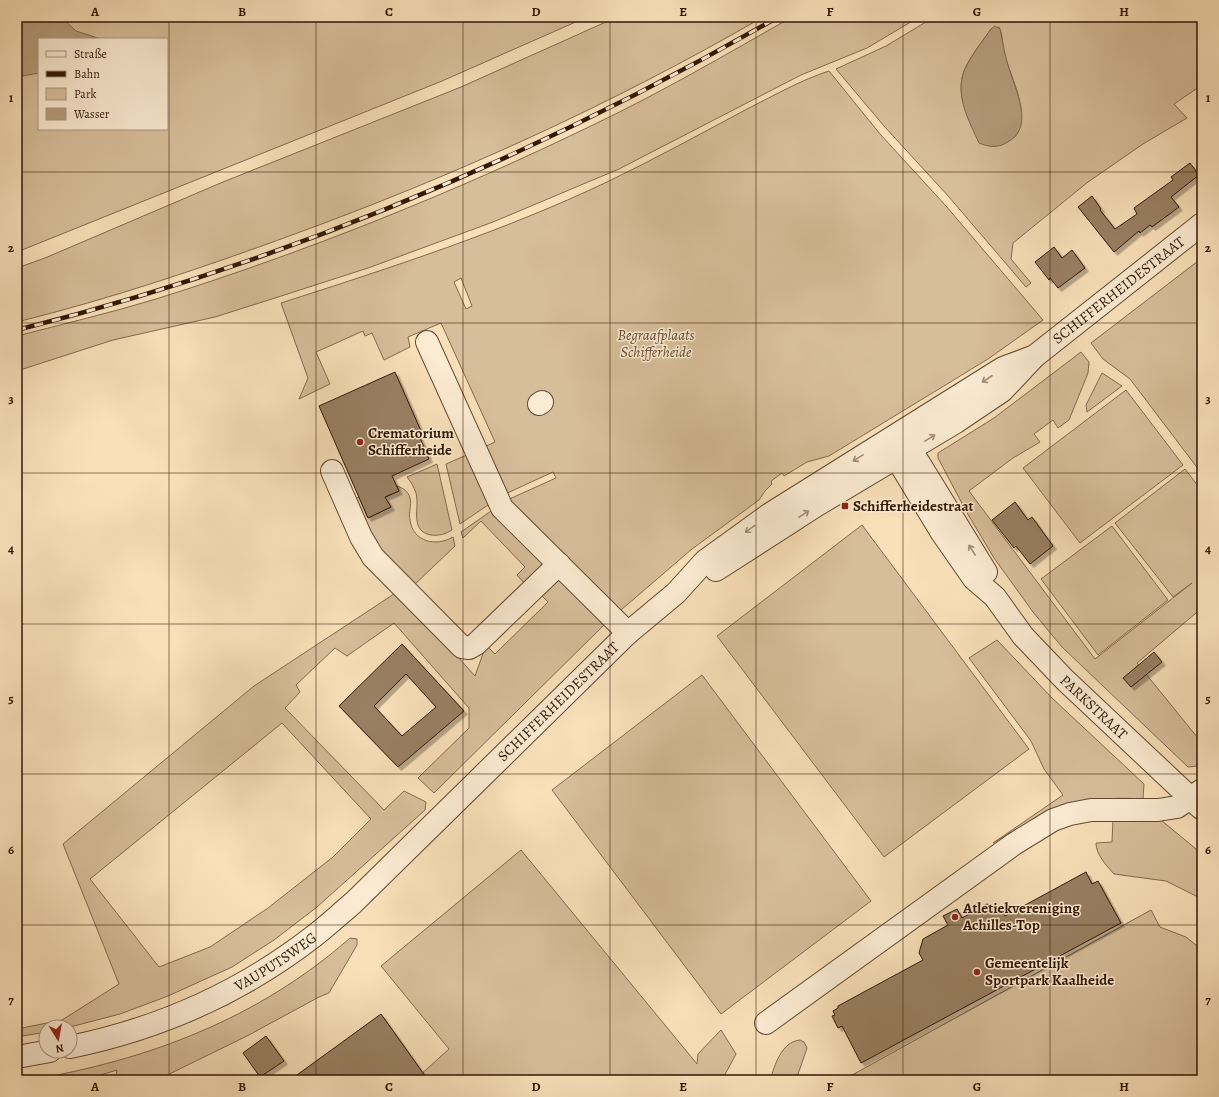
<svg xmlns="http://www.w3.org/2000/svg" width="1219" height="1097" font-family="Alegreya,serif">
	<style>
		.green { fill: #d7be9a; stroke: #846a4e; fill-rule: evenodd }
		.water { fill: #b59c7b; stroke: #80674b }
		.building { fill: #998062; stroke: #311703; fill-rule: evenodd; filter: url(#shadow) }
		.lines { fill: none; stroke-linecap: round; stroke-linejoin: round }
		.minor-casing { stroke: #634930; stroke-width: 24 }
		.minor { stroke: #fbebd2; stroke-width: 22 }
		.rail-casing { stroke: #311703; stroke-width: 4.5 }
		.rail { stroke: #fbebd2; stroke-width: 3; stroke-dasharray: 9; stroke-linecap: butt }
		.oneway { stroke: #a08c75 }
		.grid { fill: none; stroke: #311703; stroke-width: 1; stroke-opacity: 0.55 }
		.poi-dot { fill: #8f2418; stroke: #fbebd2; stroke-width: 1.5 }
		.labels { text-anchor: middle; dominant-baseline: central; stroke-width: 3; stroke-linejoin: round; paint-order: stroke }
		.street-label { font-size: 15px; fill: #311703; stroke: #fbebd2 }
		.park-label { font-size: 15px; font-style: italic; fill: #634930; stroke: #fbebd2 }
		.poi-label { font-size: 15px; font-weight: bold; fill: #311703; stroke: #fbebd2; text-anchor: start }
		.neatline { fill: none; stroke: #311703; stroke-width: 1.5 }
		.grid-label { font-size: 13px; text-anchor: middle; font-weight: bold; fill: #311703 }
	</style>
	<defs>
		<filter id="shadow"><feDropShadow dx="3.5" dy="3.5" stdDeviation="0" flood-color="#0004"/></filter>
	</defs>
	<rect width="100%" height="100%" fill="#f9e0b9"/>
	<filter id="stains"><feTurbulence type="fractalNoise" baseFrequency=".005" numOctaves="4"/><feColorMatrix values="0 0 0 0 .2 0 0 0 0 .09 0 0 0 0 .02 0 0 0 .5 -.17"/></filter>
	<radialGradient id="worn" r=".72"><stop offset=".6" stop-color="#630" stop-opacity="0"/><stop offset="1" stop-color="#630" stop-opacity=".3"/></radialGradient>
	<path class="green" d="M17 17H587L442 81 17 252ZM39 39H167V129H39Z
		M617 17H763C613 104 454 176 292 235 202 268 110 299 17 322V268L45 258 223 182 461 87Z
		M792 17H919L867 48 801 75 619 169 493 222 368 268 275 298 215 317 113 340 17 371V336C63 324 110 313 156 299 306 252 453 193 595 124 662 92 727 54 792 17Z
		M934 17H1202V85L1174 104 1187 118 1143 144 1088 182 1013 243 1011 259 1031 283 1026 287 949 197 884 126 836 69 886 46ZM999 27C1003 35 1002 44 1004 52 1011 80 1030 108 1016 136 1003 143 994 150 979 142 969 120 955 96 964 71 970 56 982 42 991 29Z
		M829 71 880 134 946 206 1043 320 988 359 829 456 807 462 784 476 782 473 771 481 772 484 765 491 759 500 692 549 621 610 620 611 505 501 556 478 553 472 503 495 482 448 495 442 441 323 408 337 410 347 384 360 372 333 365 336 363 331 316 352 330 384 299 399 308 378 281 303C390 268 504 231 607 182 655 159 702 133 749 108 775 95 801 80 829 71ZM461 278 472 306 466 309 454 282Z
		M1202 258V474L1130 379 1103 359 1091 343Z
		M1081 352 1089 362 1088 373 1069 420 1058 428 1053 420 1034 434 1040 442 1013 458 969 491 1095 659 1192 583 1173 597 1115 523 1185 469 1202 491V608L1137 663 1202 743V764L1198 766 1188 767 1062 647 1033 612 994 558 966 511 938 458V453L994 418Z
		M1102 373 1122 386 1087 412 1086 405Z
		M1126 390 1183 465 1080 543 1023 468Z
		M469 454 491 503 460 524 446 464Z
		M437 464 452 530C446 534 439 536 431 535 409 531 420 508 416 493 414 487 411 482 407 477Z
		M397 486C403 488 408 491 410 498 412 505 408 513 410 520 413 542 436 547 453 537L455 546 412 587 382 556 355 499 359 497 368 518 390 507 384 498 399 491Z
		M494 509 545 565 524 583 517 575 525 567 481 521 463 538 461 532Z
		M862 525 1029 749 884 857 717 636Z
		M1112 526 1168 600 1098 655 1041 579Z
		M558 577 605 624 434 793 418 778 469 728V708L394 623 347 656 335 648 296 685 300 692 285 708 384 810 404 791 426 802 425 810 317 907 274 940 232 967 168 996 120 1014 70 1027 63 1024 46 1027V1032L17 1037V1029L62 1020 119 984 63 844 254 686 394 594 396 588 475 676 486 645 495 654 548 602 539 593ZM282 723 371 819 333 857 268 908 210 947 159 967 90 879Z
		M997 640 1052 698 1144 784 1143 799C1115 797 1084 799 1058 807 1039 814 1011 833 993 843L1063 795 1044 769 1031 741 969 658Z
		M702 675 871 901 721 1014 552 790Z
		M1113 818 1161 820 1202 854V899L1166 881 1114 874C1107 866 1096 855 1096 843L1112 842Z
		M521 850 697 1064 698 1054 721 1030 736 1054 722 1080H408L418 1077 449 1049 381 966Z
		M1151 910 1160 927 1186 937 1202 950V1080H843Z
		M350 938 357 939V945L329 993 319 997 247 1036 157 1080H115L117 1070 84 1080H30C148 1060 258 1019 350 938Z
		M800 1040 804 1042 807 1048 796 1080H770C775 1065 781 1042 800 1040Z"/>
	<path class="water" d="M17 17H61L76 31 101 39H39V73L23 76 17 81Z
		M995 26 1000 29C1003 41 1004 53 1008 65 1014 88 1037 128 1006 143 998 148 988 147 979 143 969 121 955 96 964 71 970 57 982 42 991 29Z"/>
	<path class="building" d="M1190 163 1199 175 1171 197 1179 207 1152 227 1150 225 1140 233 1139 231 1114 252 1078 207 1092 196 1101 209 1100 210 1115 229 1137 214 1134 208 1173 180 1171 177Z
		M1054 247 1062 258 1072 250 1085 268 1058 288 1050 278 1049 280 1035 262Z
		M395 372 421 431 418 433 429 459 392 476 399 491 385 497 391 507 368 518 319 406Z
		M1015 502 1028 520 1032 517 1053 546 1030 564 1016 546 1014 548 992 520Z
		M402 644 464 711 398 767 339 706ZM406 674 436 707 402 736 374 706Z
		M1154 652 1162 662 1131 687 1123 678Z
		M1086 872 1092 884 1098 881 1121 923 861 1063 842 1026 838 1028 832 1016 835 1015 833 1011 838 1008V1006L923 960 919 953 923 939 948 925 943 916 957 909 962 918 987 904 1001 909 1005 916Z
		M381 1014 428 1080H290Z
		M266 1036 284 1061 260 1077 243 1053Z"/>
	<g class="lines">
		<defs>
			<g id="minor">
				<path d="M427 342 502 508 628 633"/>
				<path d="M539 404 542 402"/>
				<path d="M898 442 911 450 986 572"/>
				<path id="s1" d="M894 445 897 459 942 533 974 579 995 597 1023 636 1065 680 1201 808"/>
				<path d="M332 471 361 537 373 557 462 647 469 648 476 644 559 564"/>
				<path id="s2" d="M716 570 817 505 956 422 1002 391 1035 356 1202 224"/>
				<path d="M766 1023 1014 844 1053 820 1070 814 1091 810H1158L1177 807 1202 790"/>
				<path id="s3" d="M70 1047C158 1029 242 992 314 936 327 926 340 914 353 903L628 633 676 593 705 561 770 514 1003 368 1035 356"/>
				<path d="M17 1057 50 1051"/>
			</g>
		</defs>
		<use href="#minor" class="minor-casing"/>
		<use href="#minor" class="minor"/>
		<defs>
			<path id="rail" d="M17 330C283 263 540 154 778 17"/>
		</defs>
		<use href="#rail" class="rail-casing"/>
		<use href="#rail" class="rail"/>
	</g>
	<defs><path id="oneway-shaft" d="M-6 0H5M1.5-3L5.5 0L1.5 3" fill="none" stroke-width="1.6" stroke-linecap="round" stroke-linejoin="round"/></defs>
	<g class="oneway">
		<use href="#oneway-shaft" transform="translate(987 379) rotate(147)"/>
		<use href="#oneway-shaft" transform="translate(930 438) rotate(-32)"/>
		<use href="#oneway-shaft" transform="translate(858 458) rotate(148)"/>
		<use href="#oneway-shaft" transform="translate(804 514) rotate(-32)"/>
		<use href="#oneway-shaft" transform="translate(750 529) rotate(144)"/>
		<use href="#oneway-shaft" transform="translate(972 550) rotate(-122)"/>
	</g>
	<path class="grid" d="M169 17V1080M316 17V1080M463 17V1080M610 17V1080M756 17V1080M903 17V1080M1050 17V1080M17 172H1202M17 323H1202M17 473H1202M17 624H1202M17 774H1202M17 925H1202"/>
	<g class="poi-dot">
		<circle cx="360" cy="442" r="4"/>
		<rect x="841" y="502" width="8" height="8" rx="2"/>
		<circle cx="955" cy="917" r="4"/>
		<circle cx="977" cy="972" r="4"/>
	</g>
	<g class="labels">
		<g class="street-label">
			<text stroke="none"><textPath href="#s2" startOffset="492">SCHIFFERHEIDESTRAAT</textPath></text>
			<text stroke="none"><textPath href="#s3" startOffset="609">SCHIFFERHEIDESTRAAT</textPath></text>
			<text stroke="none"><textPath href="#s1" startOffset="333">PARKSTRAAT</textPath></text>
			<text stroke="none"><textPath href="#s3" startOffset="224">VAUPUTSWEG</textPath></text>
		</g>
		<g class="park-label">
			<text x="656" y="335">Begraafplaats<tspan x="656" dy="17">Schifferheide</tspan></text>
		</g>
		<g class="poi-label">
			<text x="368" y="433">Crematorium<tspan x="368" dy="17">Schifferheide</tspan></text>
			<text x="853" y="506">Schifferheidestraat</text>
			<text x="963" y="908">Atletiekvereniging<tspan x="963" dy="17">Achilles-Top</tspan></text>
			<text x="985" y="963">Gemeentelijk<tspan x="985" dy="17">Sportpark Kaalheide</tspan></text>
		</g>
	</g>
	<rect width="1219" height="1097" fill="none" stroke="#f9e0b9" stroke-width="44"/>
	<rect x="38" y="38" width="130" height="92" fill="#fbebd2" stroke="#aa967f"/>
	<rect x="46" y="51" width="20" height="6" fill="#fbebd2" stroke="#aa967f"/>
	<text x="74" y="58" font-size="12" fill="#311703">Straße</text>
	<rect x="46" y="71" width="20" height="6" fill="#311703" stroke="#aa967f"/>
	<text x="74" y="78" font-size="12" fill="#311703">Bahn</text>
	<rect x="46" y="88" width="20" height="12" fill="#d7be9a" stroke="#aa967f"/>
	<text x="74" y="98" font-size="12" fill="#311703">Park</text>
	<rect x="46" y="108" width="20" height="12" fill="#b59c7b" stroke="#aa967f"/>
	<text x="74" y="118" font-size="12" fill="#311703">Wasser</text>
	<g transform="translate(58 1039) rotate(169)"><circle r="19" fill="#fbebd2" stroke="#aa967f"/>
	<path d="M0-3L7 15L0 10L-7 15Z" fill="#8f2418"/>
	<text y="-6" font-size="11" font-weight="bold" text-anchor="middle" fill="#311703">N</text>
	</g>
	<rect x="22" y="22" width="1175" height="1053" class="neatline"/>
	<g class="grid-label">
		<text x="95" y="16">A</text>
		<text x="242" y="16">B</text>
		<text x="389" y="16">C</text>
		<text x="536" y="16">D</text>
		<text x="683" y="16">E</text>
		<text x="830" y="16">F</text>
		<text x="977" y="16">G</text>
		<text x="1124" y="16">H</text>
		<text x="11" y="102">1</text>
		<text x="1208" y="102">1</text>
		<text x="11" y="252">2</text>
		<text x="1208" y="252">2</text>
		<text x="11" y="403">3</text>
		<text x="1208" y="403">3</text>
		<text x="11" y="553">4</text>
		<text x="1208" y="553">4</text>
		<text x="11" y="703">5</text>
		<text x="1208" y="703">5</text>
		<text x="11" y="854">6</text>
		<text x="1208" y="854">6</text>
		<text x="11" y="1004">7</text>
		<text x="1208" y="1004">7</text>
		<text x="95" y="1091">A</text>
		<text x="242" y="1091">B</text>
		<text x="389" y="1091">C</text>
		<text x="536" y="1091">D</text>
		<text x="683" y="1091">E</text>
		<text x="830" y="1091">F</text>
		<text x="977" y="1091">G</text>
		<text x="1124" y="1091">H</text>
	</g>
	<rect width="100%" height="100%" filter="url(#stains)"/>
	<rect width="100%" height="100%" fill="url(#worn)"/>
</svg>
